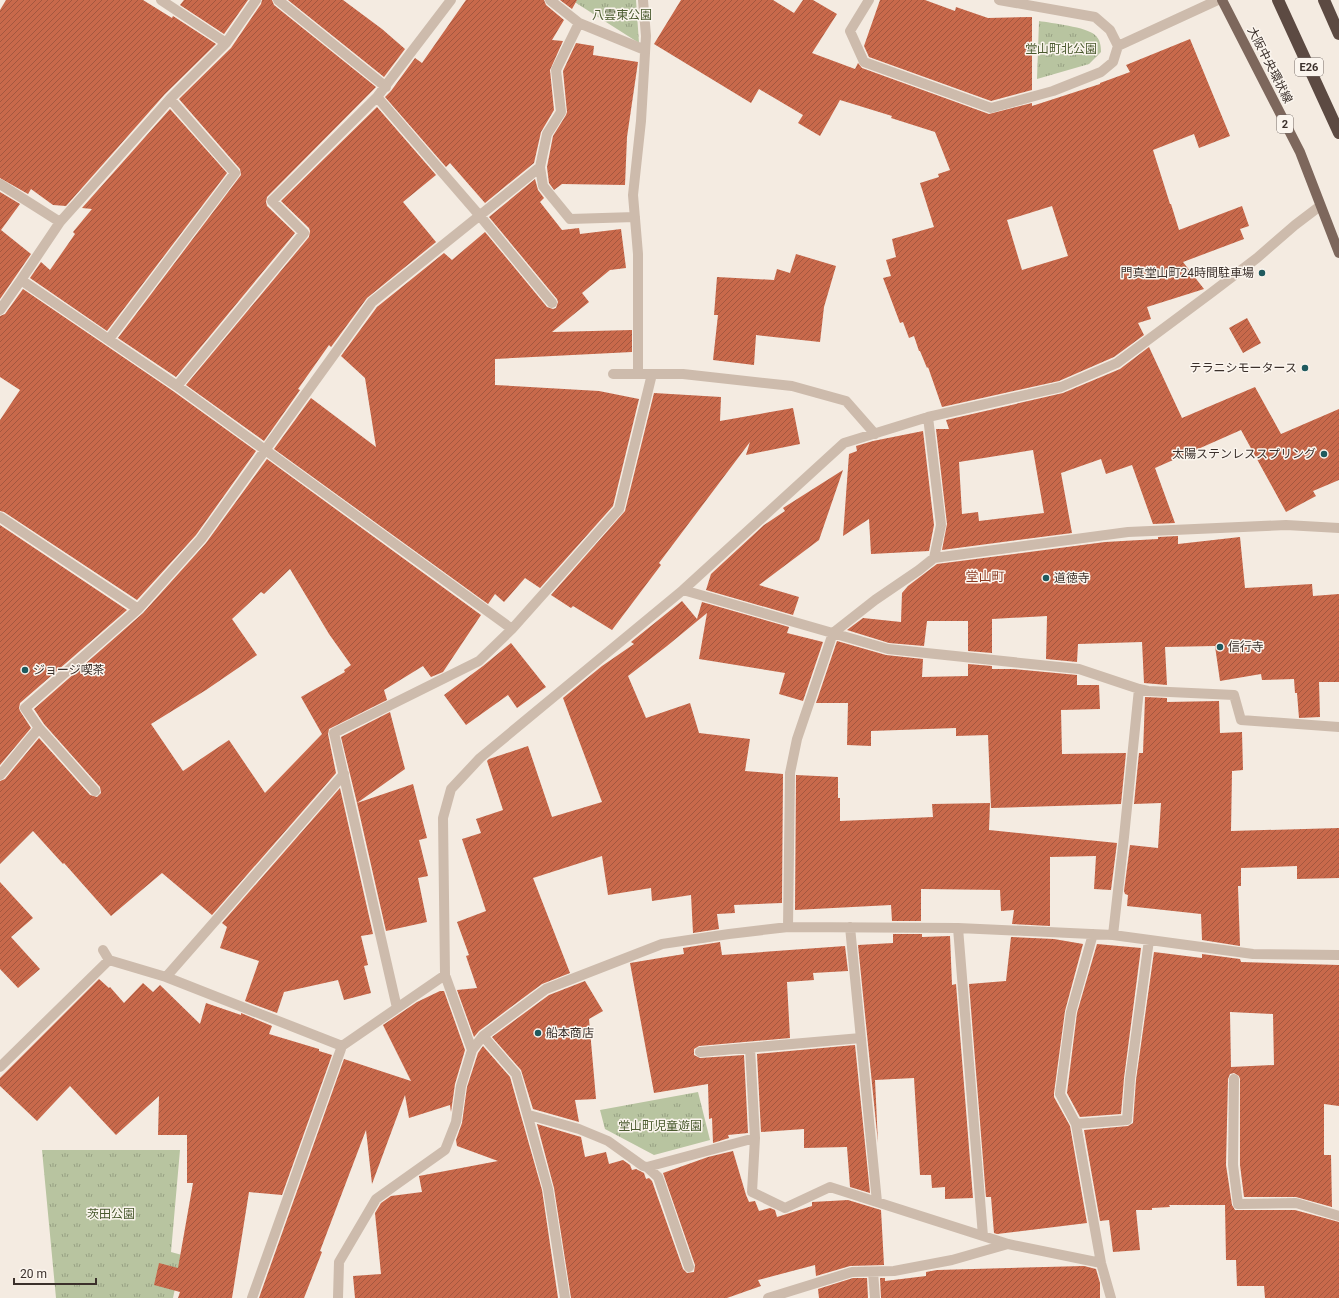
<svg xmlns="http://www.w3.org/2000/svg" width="1339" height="1298" font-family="Roboto,'Noto Sans JP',sans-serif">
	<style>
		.park { fill: url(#park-tufts) }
		.building { fill: url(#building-hatch); fill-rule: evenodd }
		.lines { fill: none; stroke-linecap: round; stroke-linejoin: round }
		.minor { stroke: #cdbbac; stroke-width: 10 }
		.primary { stroke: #7d675c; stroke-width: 10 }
		.motorway { stroke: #5c4a42; stroke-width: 12 }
		.poi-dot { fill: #1f5a5e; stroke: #fbf5ee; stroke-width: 1.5 }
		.labels { text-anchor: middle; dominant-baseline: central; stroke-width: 3; stroke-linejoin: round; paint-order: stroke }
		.shield { fill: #fbf5ee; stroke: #756b66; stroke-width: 1 }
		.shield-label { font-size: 11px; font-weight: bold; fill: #3b302b }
		.park-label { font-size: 12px; fill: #4a5a2e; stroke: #fbf5ee }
		.street-label { font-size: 12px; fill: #3b302b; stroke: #fbf5ee }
		.poi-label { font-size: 12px; fill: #3b302b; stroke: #fbf5ee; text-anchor: start }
		.neighbourhood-label { font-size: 13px; fill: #8c3b22; stroke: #fbf5ee }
	</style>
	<defs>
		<pattern id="park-tufts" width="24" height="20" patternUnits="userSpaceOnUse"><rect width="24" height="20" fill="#b8c4a0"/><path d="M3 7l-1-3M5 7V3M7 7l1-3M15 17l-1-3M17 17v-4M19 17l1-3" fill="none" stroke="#97a083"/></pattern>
		<pattern id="building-hatch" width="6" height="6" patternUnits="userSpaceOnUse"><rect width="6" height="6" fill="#c8694b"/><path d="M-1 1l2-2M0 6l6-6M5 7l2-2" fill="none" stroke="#a4573f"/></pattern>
	</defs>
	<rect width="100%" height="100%" fill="#f4ebe1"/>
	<path class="park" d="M573 0H636L639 43 573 1Z
		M1039 21C1051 23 1087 27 1095 35 1100 39 1101 46 1101 52L1089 64 1037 79Z
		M698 1092 710 1140 654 1155 605 1129 600 1110Z
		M42 1150H180L171 1252 182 1255 173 1298H56Z"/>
	<path class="building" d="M6 0H143L172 18 173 16 216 44 165 94 66 206 53 205 31 189 28 194 0 178V10Z
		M184 0H248L224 34 180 5Z
		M262 0H272L274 5 376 87 267 197 266 202 267 206 295 233 176 377 118 338 241 175 240 169 179 99 231 48 261 4Z
		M288 0H343L382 29 405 49 384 77Z
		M466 0H544L546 5 564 20 552 40 563 41 550 70 554 110 541 132 534 163 485 203 450 163 446 167 385 97 391 91 415 58 422 63Z
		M560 0H577L572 9Z
		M681 0H773L794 13 803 0H813L837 14 812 53 855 69 858 63 862 68 989 114 1032 103V106L1100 84V83L1130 72 1126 65 1190 39 1230 136 1199 148 1194 134 1153 150 1170 204H1171L1179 230 1242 206 1249 226 1240 229 1244 239 1183 262 1204 289 1147 307 1151 319 1138 323 1144 335 1114 357 1059 381 942 407 928 367 927 368 920 351H919L914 336 909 338 903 322 900 323 883 278 891 276 886 260 896 257 892 239 934 227 920 183 939 177 938 174 950 170 935 132 891 118 892 116 840 100 820 136 798 123 803 115 759 89 751 103 654 44ZM1052 206 1068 256 1022 270 1007 220Z
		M880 0H925L955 11 956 7 988 18 1032 17V90L991 101 869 57 864 46Z
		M576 43 594 46 593 55 638 62 627 137 625 185 562 184 554 190 549 183 547 167 553 136 566 115 567 112 563 71Z
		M377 107 436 175 403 202 436 242 367 298 331 347 329 345 298 389 300 390 264 441 186 385 309 237 310 231 309 228 281 201Z
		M170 109 227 173 107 331 30 278 41 262 50 270 75 234 73 232 92 209 82 208Z
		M535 179 538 190 544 198 540 202 562 230 579 228 580 234 621 229 626 268 610 270 582 293 589 302 552 332 632 330V352L495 359V385L599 391 639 399 613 506 540 588 525 578 504 602 495 594 488 604 274 449 311 398 376 447 365 378 341 356 377 307 444 253 452 260 485 232 547 307 553 309 556 308 558 302 557 299 489 217Z
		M0 192 20 204 1 230 31 254 0 299Z
		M796 254 836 266 824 307 820 342 756 335 754 365 713 360 718 315H714L717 277 774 280 777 269 790 273Z
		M23 289 173 391 256 451 196 535 137 600 4 512 0 511V420L20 390 0 377V316L5 314Z
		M1247 318 1261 343 1243 353 1229 328Z
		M1149 347 1182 418 1255 387 1281 434 1339 409V480L1313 491 1316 496 1286 512 1241 430 1155 468 1175 523 1153 524 1132 465 1106 474 1101 459 1061 473 1072 533 942 550 947 524 936 429H949L946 420 1063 393 1120 369ZM1033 450 1044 513 979 521 978 512 962 514 959 462Z
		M654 393 721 397 720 421 793 408 800 444 746 455 750 442 659 563 661 565 612 630 573 606 571 608 551 595 625 511Z
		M923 431 934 525 929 551 871 554 869 519 843 536 849 454 857 451 856 446 873 441Z
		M267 459 481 615 443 672 431 677 423 666 384 690 387 700 329 729 328 734 336 773 212 915 162 873 111 916 64 863 63 864 33 831 0 864V781L5 779 39 738 90 795 97 797 101 793 100 787 44 724 34 709 143 613 206 543ZM290 569 329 634 351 665 344 670 345 672 301 697 322 734 265 793 229 740 183 771 151 724 206 690 257 655 232 619 261 592 264 594Z
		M843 470 819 540 759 585 799 597 793 615 706 590 711 574 764 525 785 511 783 508Z
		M0 525 127 610 20 703 19 708 20 711 31 728 0 765Z
		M1178 536V544L1240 537 1245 588 1312 584 1313 596 1339 594V682H1319L1320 717 1299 718 1297 693H1295L1294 679 1262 680 1261 674 1220 681 1215 646 1165 647 1167 685 1144 683 1142 642 1078 644 1077 662 1046 659 1047 616 992 619V653L968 651V621H927L924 646 889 643 847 630 863 618 901 622 902 593 908 586 937 564 1105 542 1158 539V537Z
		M682 601 697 619 702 602 789 627 787 633 823 642 803 701 779 694 785 673 699 659 707 613 667 646 628 676 646 718 690 703 699 733 750 739 745 771 783 774 782 903 734 905 735 913 717 914 719 929 693 933 691 895 652 901 651 888 608 895 602 856 533 878 570 973 542 984 479 1031 474 1037 457 990 477 988 466 956 469 955 457 922 486 911 462 839 481 833 476 819 503 810 487 761 489 759 528 746 552 817 602 802 563 698 602 666 634 644 631 642Z
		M837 641 886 655 923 659 922 677 968 676V664L992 666V669H1014L1077 675V685H1099L1100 709 1061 710 1062 754 1126 753 1121 804 991 808 988 735 956 736V728L871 731V746L847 745 848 703H816Z
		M511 643 546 687 517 708 508 695 466 725 444 695 483 666Z
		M1145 697 1167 698V702L1219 701 1220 733 1242 732 1243 770 1232 771 1231 831 1339 828V878L1297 879V866L1241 868V886H1238L1240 946 1202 940 1201 914 1127 906 1128 895 1125 894 1124 891 1130 845 1158 848 1161 803 1134 804 1139 753H1143Z
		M390 712 405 769 357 803 341 737Z
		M796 775 838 777V798H840V821L933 817 932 804 990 803 989 830 1117 843 1111 890 1094 889 1096 856 1050 857V926L1012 924 1014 910 1001 911 1000 890 921 889V921H892L891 905 795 910Z
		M413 784 427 838 419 840 428 876 418 878 427 922 386 931 357 803Z
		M340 788 373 934 361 936 368 965 364 966 371 993 344 1000 338 980 284 992 277 1013 245 1001 259 961 220 948 227 927 222 923Z
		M0 882 33 918 11 937 40 969 18 988 0 969Z
		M893 934H922V937L950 936 952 985 956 984 973 1198 945 1199V1187L932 1188 931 1175H920L914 1078 875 1080 878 1143 858 945 893 943Z
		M1011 937 1054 939 1083 944 1065 1011 1054 1093V1097L1070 1126 1087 1223 997 1234 994 1233 991 1197H986L969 984 1006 981Z
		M720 942 722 955 845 946 848 971 813 973 814 980 787 982 790 1038 699 1046 694 1049V1055L700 1058 744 1055 748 1133 728 1135 729 1138 713 1143 712 1118 709 1119 708 1084 654 1093 630 963 684 954 683 948Z
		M1097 944 1141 948 1124 1078 1121 1114 1080 1117 1067 1093 1077 1013Z
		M1154 952 1202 958V954L1240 959 1241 962 1339 965V1106L1324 1104V1155H1331L1332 1207 1296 1197H1244L1240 1165V1079L1239 1076 1234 1073 1230 1074 1228 1079 1226 1165 1232 1205 1235 1210H1295L1339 1222V1298H1265L1264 1286H1237L1236 1260H1226L1225 1205H1169L1170 1207 1152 1208V1210H1136L1140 1250 1113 1252 1109 1220 1100 1221 1084 1130 1128 1126 1133 1123 1136 1080ZM1230 1012 1273 1014 1274 1065 1231 1067Z
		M99 979 109 988 110 987 124 1003 143 983 153 992 160 985 200 1024 206 1003 241 1015V1013L272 1026 269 1034 319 1049V1051L332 1055 282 1195 249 1192 232 1298H178L180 1292 154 1285 159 1263 178 1268 193 1183H187V1135H158L159 1096 116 1135 70 1086 37 1121 0 1086V1078Z
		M585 981 603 1011 589 1019 596 1099 575 1100 579 1122 533 1109 521 1070 492 1037 549 995Z
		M440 991H444L465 1050 455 1084 451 1112 450 1105 409 1118 405 1095 372 1184 366 1130 320 1251 322 1252 304 1298H259L344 1059 411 1081 383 1025 417 1002Z
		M855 1045 870 1193 850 1187 847 1147 804 1148V1129L761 1132 757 1054Z
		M483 1046 510 1077 542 1190 558 1298H355L353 1276 381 1274 375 1213 381 1203 391 1196 422 1192 419 1176 498 1161 457 1146 456 1140 462 1123 467 1087 478 1053Z
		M537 1124 581 1137 585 1157 606 1152 609 1164 623 1160 630 1165 632 1170 636 1169 644 1173 646 1179 649 1178 652 1181 683 1269 687 1273 694 1272 695 1265 663 1173 708 1157 733 1151 746 1195 749 1202 755 1201 759 1211 770 1208 775 1210 777 1217 812 1206V1202L848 1200 881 1210 884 1265 850 1266 816 1276 815 1265 758 1280 761 1286 727 1298H571L554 1188Z
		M1084 1266 1096 1269 1100 1283V1298H881L880 1278H885V1281L926 1276V1272L937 1270Z
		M853 1278H867L868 1298H819L818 1289Z"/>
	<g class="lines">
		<path class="minor" d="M161 0 226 43
			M256 0 226 43 170 99 60 222 21 280 177 386 512 629
			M278 0 386 87
			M550 0 579 23 645 50
			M869 0 850 31 864 62 991 108 1053 91 1101 72 1113 62 1118 46 1110 30 1095 17 999 0
			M1118 46 1218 0
			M377 97 480 216 552 303
			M540 167 543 186 570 219 635 217
			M0 184 60 222
			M0 310 21 280
			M109 339 235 173 170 99
			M613 374H683L792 386 846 401 875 434
			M638 374V254L633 195 641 121 646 36 643 0
			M177 386 304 233 272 201 377 97 451 0
			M0 517 138 609
			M934 558 1128 532 1286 525 1339 528
			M683 590 888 649 1079 669 1139 689 1148 691 1234 695 1241 720 1339 727
			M39 728 95 791
			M0 775 39 728 25 708 138 609 201 539 372 302 540 167 547 134 561 112 556 70 579 23
			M788 927 790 773 797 739 833 633 875 600 919 570 934 558 941 525 928 417
			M850 927 877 1202
			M958 928 983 1236
			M1113 935 1124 837 1139 689
			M103 950 109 960 166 977 342 1046
			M166 977 344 774
			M397 1008 334 733 479 661 512 629 619 509 652 374
			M483 1036 516 1074 548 1189 565 1298
			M750 1048 755 1138
			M472 1050 445 975 443 818 451 789 480 758 683 590 844 443 928 417 1061 387 1117 363 1211 293 1257 258 1295 225 1320 206
			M700 1052 861 1038
			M0 1067 109 960
			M1234 1079 1233 1165 1238 1204 1296 1203 1339 1216
			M529 1115 579 1129 608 1141 643 1166 647 1167 658 1177 689 1267
			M1076 1124 1060 1094 1071 1012 1093 934
			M647 1167 755 1138 752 1192 785 1208 830 1187 1008 1244 1101 1263
			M873 1272 875 1298
			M252 1298 342 1046 445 975
			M338 1298 339 1262 376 1199 445 1150 456 1122 461 1086 472 1050 483 1036 546 989 662 944 729 934 788 927 958 928 1113 935 1253 954 1339 955
			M768 1298 852 1272 894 1271 952 1260 1008 1244
			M1111 1298 1101 1263 1076 1124 1127 1120 1130 1079 1149 940"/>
		<path class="primary" d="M1222 0 1300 152 1339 253"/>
		<path class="motorway" d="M1278 0 1339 133
			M1324 0 1339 34"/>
	</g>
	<g class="poi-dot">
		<circle cx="1262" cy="273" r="4"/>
		<circle cx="1305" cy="368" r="4"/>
		<circle cx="1324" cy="454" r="4"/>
		<circle cx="1046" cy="578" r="4"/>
		<circle cx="1220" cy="647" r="4"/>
		<circle cx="25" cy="670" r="4"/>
		<circle cx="538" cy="1033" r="4"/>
	</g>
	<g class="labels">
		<g class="shield">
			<rect x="1295" y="58" width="28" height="18" rx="3"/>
			<rect x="1277" y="115" width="16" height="18" rx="3"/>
		</g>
		<g class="shield-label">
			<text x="1309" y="67">E26</text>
			<text x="1285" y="124">2</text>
		</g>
		<g class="park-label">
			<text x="622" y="15">八雲東公園</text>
			<text x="1061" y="49">堂山町北公園</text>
			<text x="660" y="1126">堂山町児童遊園</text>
			<text x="111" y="1214">茨田公園</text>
		</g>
		<g class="street-label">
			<text transform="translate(1270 65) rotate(63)">大阪中央環状線</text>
		</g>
		<g class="poi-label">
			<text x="1254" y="273" text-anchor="end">門真堂山町24時間駐車場</text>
			<text x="1297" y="368" text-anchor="end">テラニシモータース</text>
			<text x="1316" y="454" text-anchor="end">太陽ステンレススプリング</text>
			<text x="1054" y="578">道徳寺</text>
			<text x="1228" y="647">信行寺</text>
			<text x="33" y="670">ジョージ喫茶</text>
			<text x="546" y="1033">船本商店</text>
		</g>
		<g class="neighbourhood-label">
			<text x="985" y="576">堂山町</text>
		</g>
	</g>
	<path d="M14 1278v6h82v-6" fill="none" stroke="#3b302b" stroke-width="2"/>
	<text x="20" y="1278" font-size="12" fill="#3b302b" stroke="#fbf5ee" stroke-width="3" paint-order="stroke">20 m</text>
</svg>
